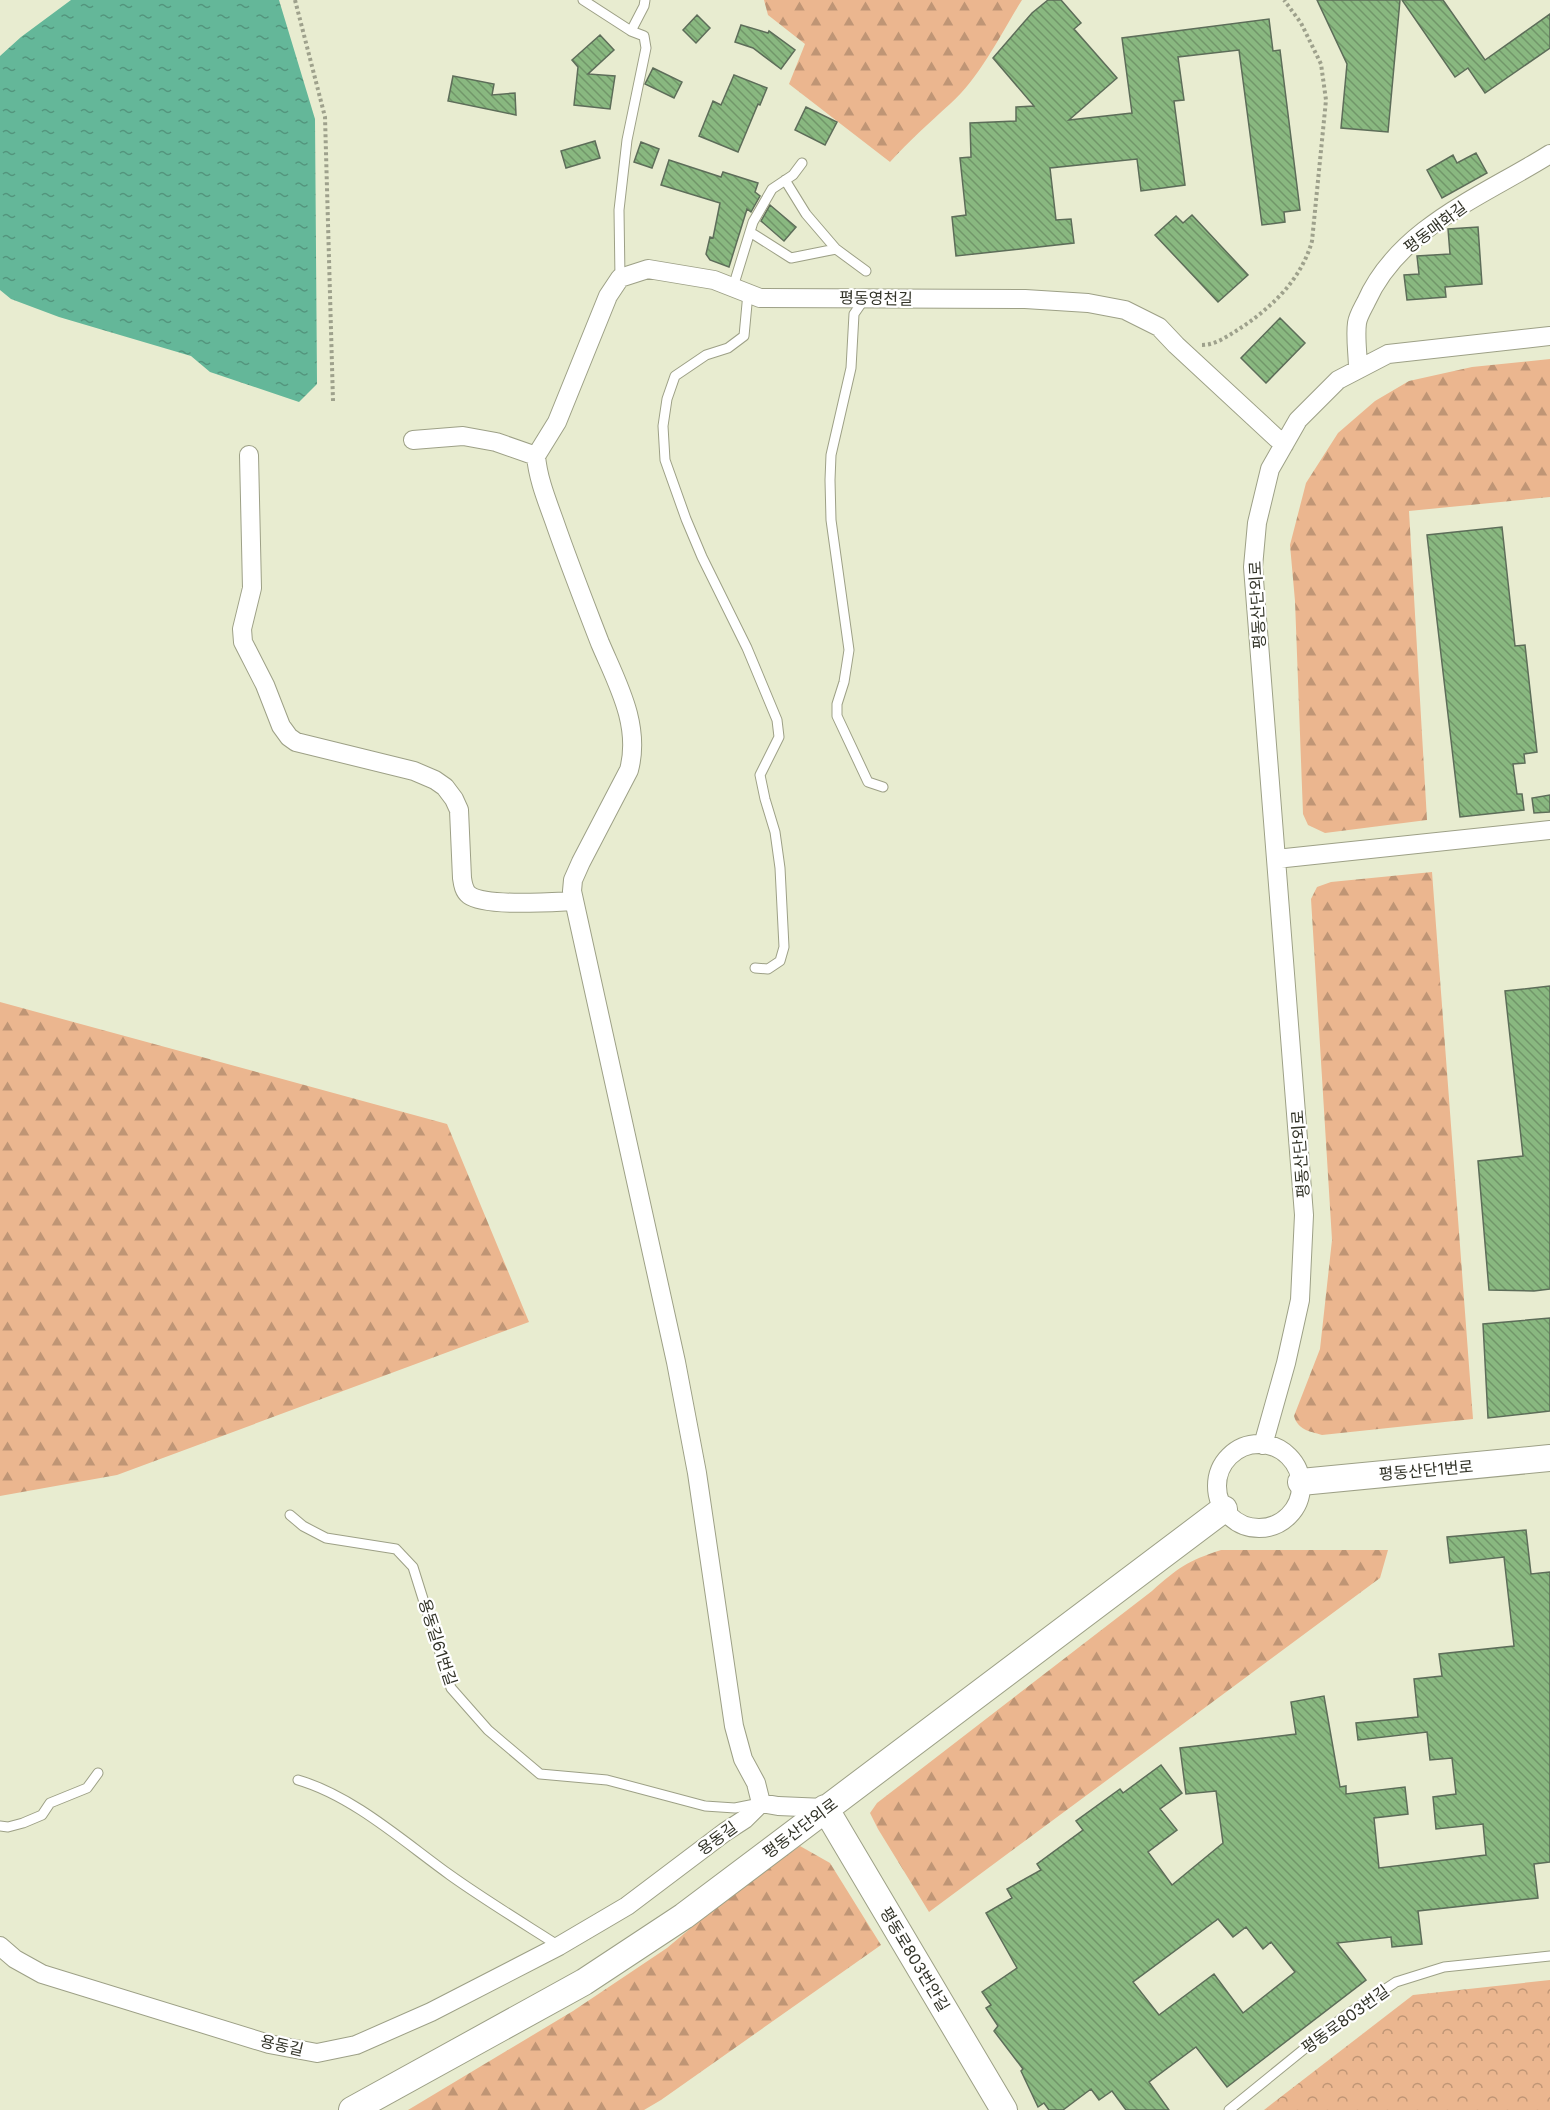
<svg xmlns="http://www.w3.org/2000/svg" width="1550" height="2110" font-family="Inter,'Noto Sans KR',sans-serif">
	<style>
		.forest { fill: url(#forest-firs) }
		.park { fill: url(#park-crowns) }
		.water { fill: url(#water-ripples) }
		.building { fill: url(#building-back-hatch); stroke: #5d6d59; stroke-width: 1.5; fill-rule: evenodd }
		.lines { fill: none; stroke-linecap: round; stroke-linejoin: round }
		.lane-casing { stroke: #9da086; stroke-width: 11 }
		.street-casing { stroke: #9da086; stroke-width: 20 }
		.secondary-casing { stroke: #9da086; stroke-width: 28 }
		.path { stroke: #9ea18c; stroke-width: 4; stroke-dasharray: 3 3; stroke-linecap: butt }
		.lane { stroke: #fff; stroke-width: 9 }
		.street { stroke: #fff; stroke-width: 18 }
		.secondary { stroke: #fff; stroke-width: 26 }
		.labels { text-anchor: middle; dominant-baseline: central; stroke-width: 4.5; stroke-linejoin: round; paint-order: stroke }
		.street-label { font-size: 16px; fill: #323328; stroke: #fff }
	</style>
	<defs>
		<pattern id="forest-firs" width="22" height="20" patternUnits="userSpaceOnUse" patternTransform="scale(1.5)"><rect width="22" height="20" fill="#ebb68f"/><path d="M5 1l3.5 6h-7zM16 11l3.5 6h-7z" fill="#bf9575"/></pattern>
		<pattern id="park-crowns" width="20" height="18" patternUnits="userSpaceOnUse" patternTransform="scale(1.5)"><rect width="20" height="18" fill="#ebb68f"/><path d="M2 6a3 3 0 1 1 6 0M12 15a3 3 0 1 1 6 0" fill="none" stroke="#bf9575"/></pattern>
		<pattern id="water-ripples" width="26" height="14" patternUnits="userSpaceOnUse" patternTransform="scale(1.5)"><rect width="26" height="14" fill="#64b799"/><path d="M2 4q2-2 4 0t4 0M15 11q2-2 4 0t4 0" fill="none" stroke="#53957d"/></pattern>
		<pattern id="building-back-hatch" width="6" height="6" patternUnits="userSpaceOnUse" patternTransform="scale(1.5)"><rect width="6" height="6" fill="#89b880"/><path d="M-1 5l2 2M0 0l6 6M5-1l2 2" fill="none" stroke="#719669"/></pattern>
	</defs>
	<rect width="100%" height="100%" fill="#e8ecd0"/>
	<path class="forest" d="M764 0H1022C1000 35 981 76 950 104 929 123 909 141 890 162L789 84 805 44 768 15Z
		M1550 359V497L1409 511 1427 820 1325 833 1308 825 1303 814 1295 601 1290 545 1306 483 1338 433 1375 401 1409 381 1472 367Z
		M1432 872 1473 1419 1322 1435C1309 1431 1298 1430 1294 1416L1320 1349 1332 1240 1311 899 1317 887 1331 882Z
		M0 1002 447 1124 529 1322 117 1475 0 1496Z
		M1221 1550H1388L1380 1578 929 1912 878 1829 870 1813 877 1803 1152 1591C1178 1568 1187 1561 1221 1550Z
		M800 1846 830 1863 881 1945 661 2100 644 2110H408L573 2011 667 1948 735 1891Z"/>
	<path class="park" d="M1550 1980V2110H1264L1413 1995Z"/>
	<path class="water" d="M71 0H279L315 119 317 384 299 402 210 372 191 356 59 317 11 299 0 290V56L21 37Z"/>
	<path class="building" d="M1048 0H1061L1081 23 1074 29 1117 78 1069 120 1132 113 1122 38 1269 19 1273 51 1280 50 1300 210 1284 212 1285 222 1262 225 1239 50 1178 57 1184 100 1174 101 1185 185 1141 191 1137 159 1050 168 1056 220 1071 219 1074 243 956 256 952 217 966 215 960 158 971 157 970 123 1016 121V107L1034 106 993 58 1032 13Z
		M1317 0H1400L1388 132 1341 128 1347 64Z
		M1402 0H1443L1485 60 1550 14V48L1485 93 1468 68 1455 77Z
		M697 15 710 28 696 43 683 30Z
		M741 25 768 33 769 31 795 50 781 69 753 48 735 42Z
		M600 35 614 50 588 74 615 76 610 109 574 105 578 67 572 60Z
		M653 68 682 82 674 98 645 84Z
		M734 75 767 88 760 105 758 104 738 152 699 136 713 101 721 105Z
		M453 76 494 84 492 95 515 93 516 115 448 101Z
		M806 107 837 122 825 145 795 130Z
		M595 141 600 158 566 168 561 151Z
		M641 142 659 149 652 168 634 162Z
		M1476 153 1487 173 1442 198 1427 170 1453 155 1457 163Z
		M669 160 721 177 723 172 758 183 755 192 760 196 751 212 747 209 729 267 710 260 706 254 710 237 713 238 720 203 661 185Z
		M770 205 796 227 784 241 761 221Z
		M1192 215 1248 275 1218 302 1155 235 1176 216 1183 223Z
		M1478 227 1482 284 1445 287 1446 297 1407 300 1404 275 1419 274 1417 256 1450 254 1448 229Z
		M1280 318 1305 343 1266 383 1241 358Z
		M1502 527 1515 646 1525 645 1537 752 1524 754 1525 763 1513 764 1517 794H1522L1524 810 1460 817 1427 535Z
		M1550 795V812L1534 813 1532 798Z
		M1550 986V1289L1534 1291 1489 1290 1478 1161 1523 1156 1505 991Z
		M1550 1318V1411L1488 1418 1483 1324Z
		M1526 1530 1531 1574 1550 1572V1862L1534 1864 1538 1898 1418 1911 1422 1944 1392 1947 1391 1937 1337 1943 1366 1980 1227 2087 1196 2047 1149 2082 1169 2110H1126L1112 2091 1099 2100 1091 2089 1063 2110H1049L1044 2103 1038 2107 1021 2071 1023 2069 994 2031 998 2026 986 2008 991 2005 982 1992 1017 1968 986 1913 1012 1898 1007 1889 1041 1870 1037 1864 1083 1830 1076 1821 1120 1789 1123 1793 1161 1765 1182 1793 1160 1809 1177 1830 1148 1852 1172 1885 1223 1843 1216 1791 1186 1794 1180 1748 1296 1734 1291 1702 1324 1696 1340 1787 1346 1786V1794L1405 1787 1408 1814 1374 1818 1379 1868 1486 1855 1483 1824 1436 1829 1433 1797 1456 1794 1452 1758 1430 1760 1427 1732 1358 1740 1356 1723 1418 1717 1414 1679 1442 1676 1439 1654 1514 1646 1504 1557 1450 1563 1447 1537ZM1218 1919 1233 1937 1246 1927 1263 1949 1271 1942 1295 1972 1243 2013 1214 1974 1159 2015 1133 1982Z"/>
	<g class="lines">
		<defs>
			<path id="lane" d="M583 0 631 31 644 36 646 48 627 140 619 210 620 278
				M631 31 644 6 645 0
				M785 180 806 214 836 249 866 271
				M750 232 791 258 836 249
				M733 287 753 222 772 189 793 175 802 163
				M748 293 744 336 728 348 706 355 675 376 667 399 663 426 665 460 686 519 702 557 747 648 777 720 779 737 760 775 765 799 775 832 780 868 784 947 780 961 768 969 755 968
				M865 298 854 314 851 368 831 455 830 480 831 520 849 650 844 682 837 704V716L868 782 883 787
				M290 1515 303 1526 326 1538 396 1549 413 1567 451 1688 488 1730 540 1774 607 1780 705 1806 735 1808 755 1804
				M298 1780C353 1796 404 1842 450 1875 485 1900 523 1923 559 1946
				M0 1826 8 1827 23 1823 42 1815 50 1803 87 1788 98 1773
				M1229 2110 1346 2015 1396 1982 1444 1967 1550 1956"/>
			<path id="street" d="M1358 369C1358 355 1355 337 1357 323 1358 316 1363 308 1366 302 1399 227 1485 195 1550 154
				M413 440 463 436 496 442 536 456
				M249 455 252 588 242 629 243 642 265 685 281 726 289 737 296 742 414 771 435 780 445 787 454 799 459 810 462 878C463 885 464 891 469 895 485 907 551 902 573 901
				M536 456C538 480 548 503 556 526 570 566 585 604 600 643 617 683 641 725 629 770L581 862 573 880 572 891 676 1362 697 1473 734 1726 743 1759 756 1783 761 1803
				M536 456 557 422 608 296 620 278 648 269 714 280 760 298 1025 299 1088 303 1125 310 1159 327 1176 345 1284 445
				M1276 859 1550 830
				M1217 1486a42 42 0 1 1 84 0a42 42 0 1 1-84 0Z
				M1263 1445 1286 1363 1300 1300 1304 1215 1253 567 1257 523 1270 469 1298 420 1338 380 1388 354 1550 336
				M0 1946 15 1959 42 1974 269 2044 317 2053 356 2045 431 2012 559 1946 627 1906 725 1832 745 1819 761 1803 778 1806 825 1808"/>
			<path id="secondary" d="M1301 1482 1550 1458
				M825 1808 1004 2110
				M352 2110 584 1982 684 1916 1224 1509"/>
		</defs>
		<use href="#lane" class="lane-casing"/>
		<use href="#street" class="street-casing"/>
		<use href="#secondary" class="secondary-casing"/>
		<path class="path" d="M295 0 325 117 333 401
			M1202 345C1215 345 1226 337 1236 331 1269 310 1301 281 1312 241L1326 100 1321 64 1301 23 1284 0"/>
		<use href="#lane" class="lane"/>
		<use href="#street" class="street"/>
		<use href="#secondary" class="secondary"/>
	</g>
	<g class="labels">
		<g class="street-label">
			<text transform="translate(1435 227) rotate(-37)">평동매화길</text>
			<text transform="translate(876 298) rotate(1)">평동영천길</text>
			<text transform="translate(1257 605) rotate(-93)">평동산단외로</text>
			<text transform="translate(1300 1154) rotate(-94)">평동산단외로</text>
			<text transform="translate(1426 1470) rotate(-5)">평동산단1번로</text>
			<text transform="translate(438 1642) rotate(72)">용동길61번길</text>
			<text transform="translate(800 1828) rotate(-37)">평동산단외로</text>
			<text transform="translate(717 1838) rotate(-36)">용동길</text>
			<text transform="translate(915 1959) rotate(59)">평동로803번안길</text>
			<text transform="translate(1345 2019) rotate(-36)">평동로803번길</text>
			<text transform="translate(282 2045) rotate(13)">용동길</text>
		</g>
	</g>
</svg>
